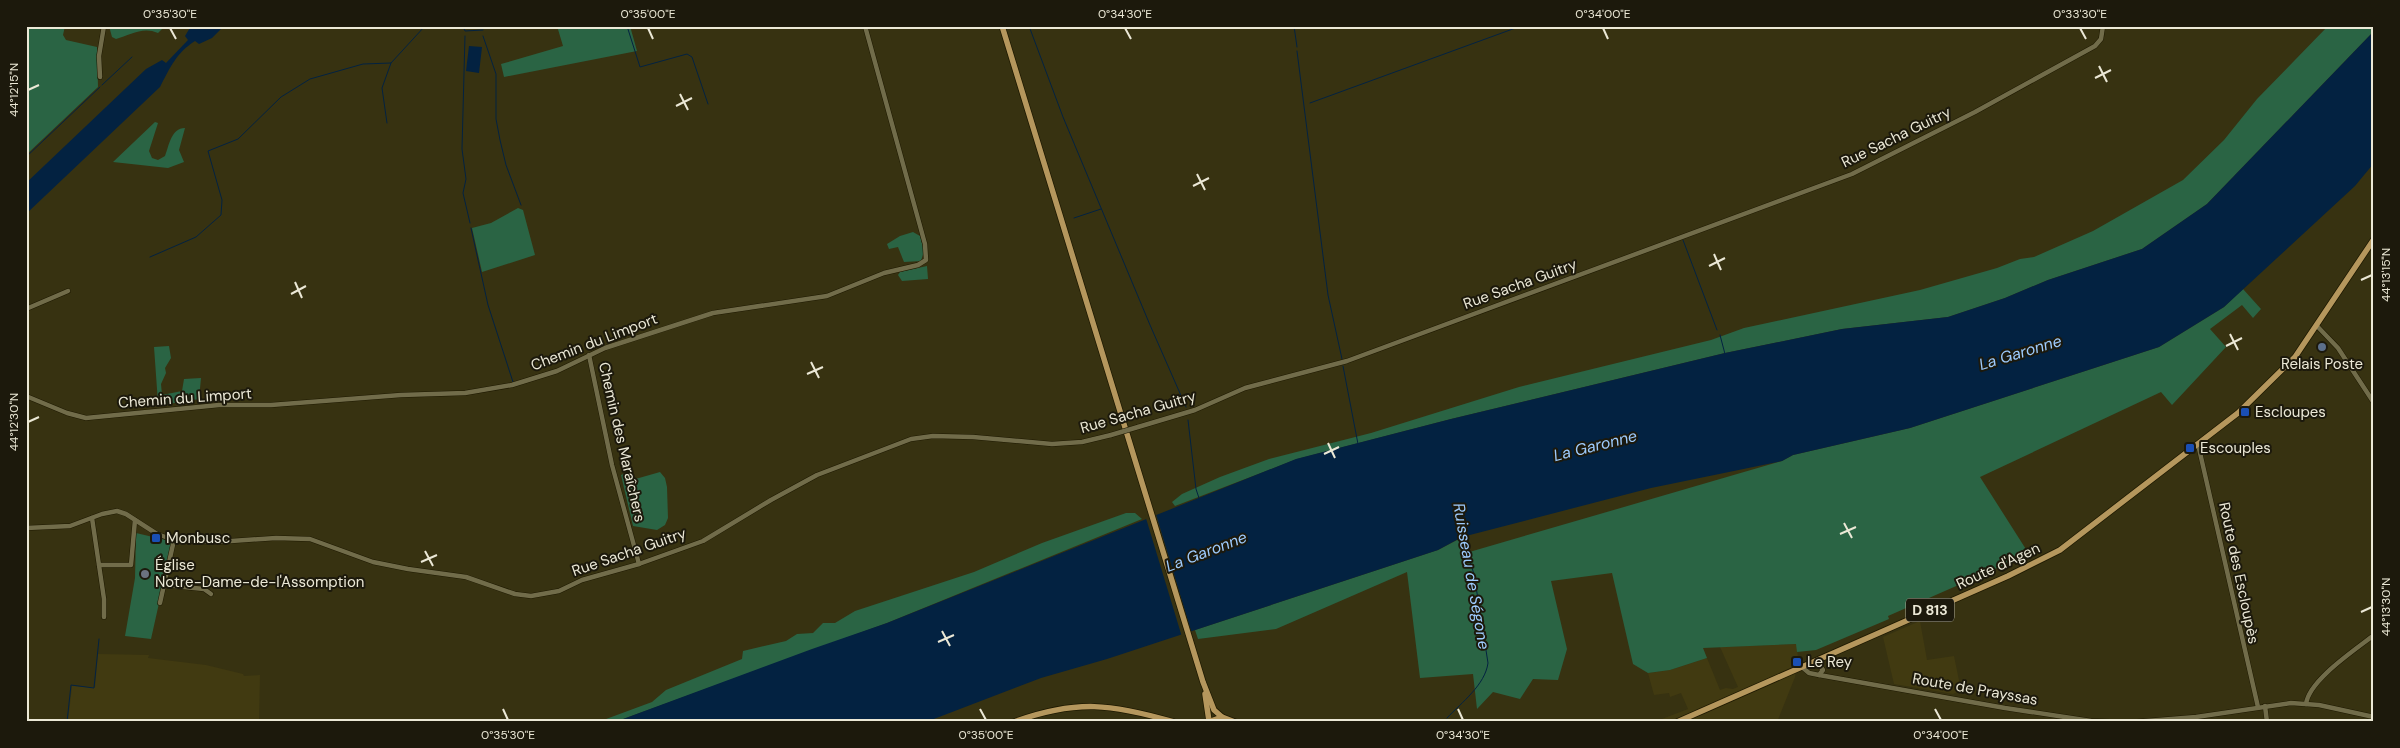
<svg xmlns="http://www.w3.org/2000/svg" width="2400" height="748" font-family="'DM Sans',sans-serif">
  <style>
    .built { fill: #413a11 }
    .green { fill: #2a6444 }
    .water { fill: #032241 }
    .pier { fill: #373211 }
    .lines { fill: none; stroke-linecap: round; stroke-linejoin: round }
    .stream { stroke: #032241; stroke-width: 1 }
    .minor-casing { stroke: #1e1900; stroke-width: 5.5 }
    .major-casing { stroke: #1e1900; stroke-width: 7 }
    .minor { stroke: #716c4a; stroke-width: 4.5 }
    .major { stroke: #b5975d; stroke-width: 5.5 }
    .minor-bridge-casing { stroke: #1e1900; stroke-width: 5.5; stroke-linecap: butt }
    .minor-bridge { stroke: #716c4a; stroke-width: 4.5 }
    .ticks { fill: none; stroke: #ebe8d6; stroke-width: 2 }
    .service-dot { fill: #5c6f8a; stroke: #1c190c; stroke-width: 2 }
    .transit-dot { fill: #1a4fb4; stroke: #1c190c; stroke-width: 2 }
    .worship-dot { fill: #6b7280; stroke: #1c190c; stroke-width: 2 }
    .labels { text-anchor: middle; stroke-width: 4; stroke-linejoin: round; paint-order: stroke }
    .shield { fill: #1c190c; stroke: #adaa99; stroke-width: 1 }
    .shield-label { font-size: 14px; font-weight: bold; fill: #ebe8d6 }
    .street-label { font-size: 15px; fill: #ebe8d6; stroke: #1c190c }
    .poi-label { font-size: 15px; fill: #ebe8d6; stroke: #1c190c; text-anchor: start }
    .water-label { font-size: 16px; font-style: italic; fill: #9dcbfd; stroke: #1c190c }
    .neatline { fill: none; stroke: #ebe8d6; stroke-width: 2 }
    .ticks-label { font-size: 12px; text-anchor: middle; fill: #ebe8d6 }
  </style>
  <rect width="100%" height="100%" fill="#373211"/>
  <!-- built -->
  <g class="built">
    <polygon points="1920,621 1927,660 1954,656 1961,690 1953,694 1894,684 1883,637"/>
    <polygon points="1797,644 1798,661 1795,677 1777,722 1662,722 1662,719 1688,709 1681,693 1670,697 1669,693 1654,695 1648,673 1670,670 1707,658 1720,690 1726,688 1733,689 1738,687 1720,647"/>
    <polygon points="98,654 149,655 148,658 206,665 243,674 244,676 260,675 259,722 68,722 72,686 95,687"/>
  </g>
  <!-- green -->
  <g class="green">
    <polygon points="26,26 65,26 63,35 66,40 97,47 98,87 26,155"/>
    <path d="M 109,26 L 165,26 L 158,33 C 143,26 130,35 116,39 L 112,37 Z"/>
    <polygon points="557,26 630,26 637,51 504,77 501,64 563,46"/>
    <polygon points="2328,26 2374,26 2374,31 2207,204 2142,249 2048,280 2005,298 1948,317 1842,329 1725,353 1451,419 1297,459 1175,506 1172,502 1182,494 1220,477 1269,459 1371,433 1519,387 1711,340 1744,328 1920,290 1997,268 2020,259 2034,257 2093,231 2183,180 2224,140 2257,99"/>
    <path d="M 155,122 L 158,123 L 149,151 L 152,158 L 158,160 L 165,156 C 169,146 171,128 185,128 L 179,150 L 184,162 L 168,168 L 113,162 Z"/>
    <polygon points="518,208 523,210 535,255 482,272 472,228 491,223"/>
    <polygon points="913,232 920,236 924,251 921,261 904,262 898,247 889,249 887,244 900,236"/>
    <polygon points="927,266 928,279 902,281 898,275 900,272"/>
    <polygon points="2243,289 2261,309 2253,318 2242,305 2210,329 2226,347 2172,405 2161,392 1980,477 2029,554 1888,616 1889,619 1816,650 1797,652 1796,644 1703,648 1707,658 1670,670 1648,673 1633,664 1612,573 1551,581 1567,649 1558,680 1533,679 1520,699 1493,692 1477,709 1473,674 1420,678 1407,572 1276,629 1198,639 1195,630 1438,550 1459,539 1466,553 1782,461 1793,455 1910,428 2159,347 2224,307"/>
    <polygon points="169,346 171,358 165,368 166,373 161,384 162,395 182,391 184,379 201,378 199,399 162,405 158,403 154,347"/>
    <polygon points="660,472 665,478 667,487 668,518 665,525 657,530 633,526 621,475 626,473 632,480"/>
    <polygon points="1126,513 1135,513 1142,519 887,623 615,722 598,722 652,702 666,690 742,659 743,651 786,641 797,634 813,633 823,623 835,623 855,611 974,572 1042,543"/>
    <polygon points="136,533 170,541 172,545 151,639 125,636 135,578"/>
  </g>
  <!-- water -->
  <g class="water">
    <path d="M 191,26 L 224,26 L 212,38 L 199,44 L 195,41 C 176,53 170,68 160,87 L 26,214 L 26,183 L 146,69 L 162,60 L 166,63 L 188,40 L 185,36 Z"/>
    <polygon points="2374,31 2374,163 2355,186 2224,307 2159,347 1910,428 1793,455 1782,461 1651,488 1462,537 1438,550 1107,659 1041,678 926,722 615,722 812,649 887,623 1296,459 1451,419 1725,353 1842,329 1948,317 2005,298 2048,280 2142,249 2207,204"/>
    <polygon points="469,46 482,47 479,73 466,71"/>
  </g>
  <!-- pier -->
  <polygon class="pier" points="1155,511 1192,634 1182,637 1145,515"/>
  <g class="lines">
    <!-- stream -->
    <g class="stream">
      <polyline points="463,26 465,31 483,30"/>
      <polyline points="627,26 640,67 687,54 692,57 708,104"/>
      <polyline points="1029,26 1063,117 1150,325 1186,407"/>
      <polyline points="1294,26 1297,47"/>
      <polyline points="465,36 462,149 466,179 463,193 470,223"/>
      <polyline points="483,36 496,74 496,119 500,140 506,165 521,205"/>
      <polyline points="1297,51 1328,295 1342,359"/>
      <polyline points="102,85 132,57"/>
      <polyline points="1310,103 1521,26"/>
      <polyline points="387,123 382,88 391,63"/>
      <polyline points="26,157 100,87"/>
      <polyline points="1074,218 1101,209"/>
      <polyline points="471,228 488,305 513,382"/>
      <polyline points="1683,240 1717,330"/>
      <polyline points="150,257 196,237 221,215 222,200 208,151 238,139 281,97 310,79 363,64 391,63 425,26"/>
      <polyline points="1720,335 1725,354"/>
      <polyline points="1343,366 1358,444"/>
      <polyline points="1188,420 1196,489 1199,498"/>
      <path d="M 1447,718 C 1462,702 1485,685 1488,663 L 1474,574 L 1462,537"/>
      <polyline points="67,722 71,685 94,688 99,639"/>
    </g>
    <defs>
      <g id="minor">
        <polyline points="100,77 99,56 104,26"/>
        <polyline points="26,309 68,291"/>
        <polyline points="2317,326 2338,348 2374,403"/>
        <polyline points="589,355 612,465 639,564"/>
        <polyline points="26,396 67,413 86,418 219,405 271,405 401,395 465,393 512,385 557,371 605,348 713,313 827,296 884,273 918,265 926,260 925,244 865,26"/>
        <polyline points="1138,427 1195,410 1245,388 1347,361 1852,174 1975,112 2095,46 2101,39 2103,26"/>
        <polyline points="2198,444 2258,707"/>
        <polyline points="92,518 104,599 104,617"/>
        <polyline points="26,528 70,526 102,514 117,511 126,514 157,534 174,540 217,542 276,538 310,539 373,562 408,569 466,577 515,594 531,596 559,591 582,580 639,564 703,541 771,500 817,475 911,439 933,436 973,437 1052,444 1082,442 1111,435"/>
        <polyline points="174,540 164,585 204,589 211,594"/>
        <polyline points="99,565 131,565 135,520"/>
        <polyline points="160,603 164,585"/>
        <polyline points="1802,667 1809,673 1819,675 1823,670 1816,661"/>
        <polyline points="1819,675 2005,708 2091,721 2116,722"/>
        <path d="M 2306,704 C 2309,680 2355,650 2374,635"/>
        <polyline points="2265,706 2267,722"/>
        <polyline points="2134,722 2196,717 2291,703 2319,705 2374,717"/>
      </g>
      <g id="major">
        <polyline points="1002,26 1203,682 1214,710 1222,717"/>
        <polyline points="1205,694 1209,721"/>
        <path d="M 1014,722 C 1077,699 1112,704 1174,722"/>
        <polyline points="1208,722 1222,717 1235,722"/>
        <polyline points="1677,722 2008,576 2060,550 2238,413 2295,357 2374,239"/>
      </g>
    </defs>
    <!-- minor casing -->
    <use href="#minor" class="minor-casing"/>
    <!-- major casing -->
    <use href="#major" class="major-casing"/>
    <!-- minor -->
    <use href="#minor" class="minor"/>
    <!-- major -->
    <use href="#major" class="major"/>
    <defs>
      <polyline id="minor-bridge" points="1111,435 1138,427"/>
    </defs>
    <!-- minor-bridge casing -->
    <use href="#minor-bridge" class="minor-bridge-casing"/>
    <!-- minor-bridge -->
    <use href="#minor-bridge" class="minor-bridge"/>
  </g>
  <!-- ticks -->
  <path class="ticks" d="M 170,28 L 176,39M 648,28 L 653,39M 1125,28 L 1131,39M 1603,28 L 1608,39M 2080,28 L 2086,39M 2099,66 L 2107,82M 2095,78 L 2111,70M 28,90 L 39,85M 680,94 L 688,110M 676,106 L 692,98M 1197,174 L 1205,190M 1193,186 L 1209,178M 1714,254 L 1721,270M 1709,266 L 1725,258M 2361,280 L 2372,275M 295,282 L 302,298M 291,294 L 306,286M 2230,334 L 2238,350M 2226,346 L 2242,338M 811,362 L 819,378M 807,374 L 823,367M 28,422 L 39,417M 1328,443 L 1335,458M 1324,454 L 1339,447M 1844,523 L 1852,538M 1840,534 L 1856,527M 425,551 L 433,566M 421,562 L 437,555M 2361,612 L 2372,607M 942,631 L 950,646M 938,642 L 954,635M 503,709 L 508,720M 980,709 L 986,720M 1458,709 L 1463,720M 1935,709 L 1941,720"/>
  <!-- markers -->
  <circle class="service-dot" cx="2322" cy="347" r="5"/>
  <g class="transit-dot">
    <rect x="2240" y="407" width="10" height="10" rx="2.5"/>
    <rect x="2185" y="443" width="10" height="10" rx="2.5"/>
    <rect x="151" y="533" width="10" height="10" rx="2.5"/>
    <rect x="1792" y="657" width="10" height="10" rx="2.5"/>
  </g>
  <circle class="worship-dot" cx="145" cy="574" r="5"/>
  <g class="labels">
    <!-- shield labels -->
    <rect class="shield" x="1906" y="598.5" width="48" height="23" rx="4"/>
    <g class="shield-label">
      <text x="1930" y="615">D 813</text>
    </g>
    <!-- street labels -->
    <g class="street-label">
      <text transform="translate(1896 137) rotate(-26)" y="5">Rue Sacha Guitry</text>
      <text transform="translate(1520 284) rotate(-20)" y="5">Rue Sacha Guitry</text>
      <text transform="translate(594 342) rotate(-21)" y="5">Chemin du Limport</text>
      <text transform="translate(185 398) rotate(-4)" y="5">Chemin du Limport</text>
      <text transform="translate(1138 412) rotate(-16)" y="5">Rue Sacha Guitry</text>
      <text transform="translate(622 442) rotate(77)" y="5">Chemin des Maraîchers</text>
      <text transform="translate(629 552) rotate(-19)" y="5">Rue Sacha Guitry</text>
      <text transform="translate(1998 566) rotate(-25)" y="5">Route d'Agen</text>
      <text transform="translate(2239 573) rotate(78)" y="5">Route des Escloupès</text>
      <text transform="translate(1975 689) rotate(10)" y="5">Route de Prayssas</text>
    </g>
    <!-- poi labels -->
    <g class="poi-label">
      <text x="2322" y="369" text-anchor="middle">Relais Poste</text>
      <text x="2255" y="417">Escloupes</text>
      <text x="2200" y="453">Escouples</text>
      <text x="166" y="543">Monbusc</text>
      <text x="155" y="570">Église<tspan x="155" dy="17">Notre-Dame-de-l'Assomption</tspan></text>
      <text x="1807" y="667">Le Rey</text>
    </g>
    <!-- water labels -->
    <g class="water-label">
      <text transform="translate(2020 352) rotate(-17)" y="6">La Garonne</text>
      <text transform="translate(1595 445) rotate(-14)" y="6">La Garonne</text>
      <text transform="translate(1206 551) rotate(-21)" y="6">La Garonne</text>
      <text transform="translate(1472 576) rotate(80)" y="6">Ruisseau de Ségone</text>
    </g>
  </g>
  <!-- border -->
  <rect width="2400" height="748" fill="none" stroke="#1c190c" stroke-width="55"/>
  <rect x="28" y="28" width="2344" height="692" class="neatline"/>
  <g class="ticks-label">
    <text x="170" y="18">0°35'30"E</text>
    <text x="648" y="18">0°35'00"E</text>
    <text x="1125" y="18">0°34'30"E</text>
    <text x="1603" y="18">0°34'00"E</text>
    <text x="2080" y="18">0°33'30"E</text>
    <text transform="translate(14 90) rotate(-90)" y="4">44°12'15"N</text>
    <text transform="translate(2386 275) rotate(-90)" y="4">44°13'15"N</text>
    <text transform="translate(14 422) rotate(-90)" y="4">44°12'30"N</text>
    <text transform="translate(2386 607) rotate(-90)" y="4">44°13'30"N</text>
    <text x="508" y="739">0°35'30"E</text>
    <text x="986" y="739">0°35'00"E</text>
    <text x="1463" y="739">0°34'30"E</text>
    <text x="1941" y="739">0°34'00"E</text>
  </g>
</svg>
